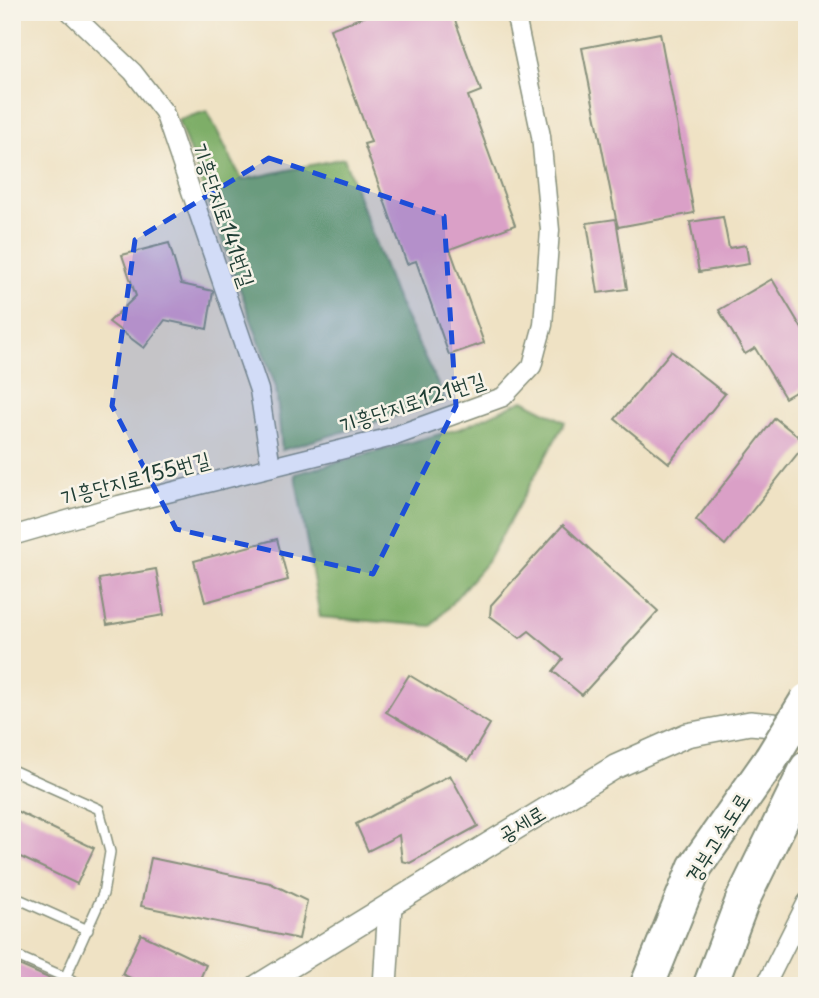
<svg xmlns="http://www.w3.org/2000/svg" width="819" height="998" font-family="'Playpen Sans','Poor Story',sans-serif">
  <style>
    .forest { fill: #7eae68; stroke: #4e764e; stroke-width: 2 }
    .building { fill: #daa0c7 }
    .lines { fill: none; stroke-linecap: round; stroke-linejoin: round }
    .service-casing { stroke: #87907c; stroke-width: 12 }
    .minor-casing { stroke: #87907c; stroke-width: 21 }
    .tertiary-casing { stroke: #87907c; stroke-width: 26 }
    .motorway-casing { stroke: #87907c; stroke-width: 37 }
    .service { stroke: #fff; stroke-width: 9 }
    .minor { stroke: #fff; stroke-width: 18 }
    .tertiary { stroke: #fff; stroke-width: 23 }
    .motorway { stroke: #fff; stroke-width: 33 }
    .motorway-bridge-casing { stroke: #87907c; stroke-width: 37; stroke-linecap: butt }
    .motorway-bridge { stroke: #fff; stroke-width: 33 }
    .marked { fill: #1d4ed8; fill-opacity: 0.2; stroke: #1d4ed8; stroke-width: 5; stroke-dasharray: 14 9; stroke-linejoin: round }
    .labels { text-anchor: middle; stroke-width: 5; stroke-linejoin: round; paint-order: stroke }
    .street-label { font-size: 21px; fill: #1f3d34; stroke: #f7f3e8 }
  </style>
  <rect width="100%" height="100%" fill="#f7f3e8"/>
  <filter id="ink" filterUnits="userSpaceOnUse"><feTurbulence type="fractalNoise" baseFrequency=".0143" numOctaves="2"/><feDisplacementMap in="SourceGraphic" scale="14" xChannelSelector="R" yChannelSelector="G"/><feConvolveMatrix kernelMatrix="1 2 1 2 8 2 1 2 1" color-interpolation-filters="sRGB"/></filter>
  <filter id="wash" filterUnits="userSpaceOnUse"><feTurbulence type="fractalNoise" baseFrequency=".00686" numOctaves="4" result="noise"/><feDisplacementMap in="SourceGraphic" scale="28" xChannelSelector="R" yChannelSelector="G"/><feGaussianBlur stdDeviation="1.57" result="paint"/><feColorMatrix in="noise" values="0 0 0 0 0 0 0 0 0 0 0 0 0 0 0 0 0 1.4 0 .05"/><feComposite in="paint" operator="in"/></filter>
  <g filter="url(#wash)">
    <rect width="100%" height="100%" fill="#efe2c4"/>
    <!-- forest -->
    <g class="forest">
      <polygon points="207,111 242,180 344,158 394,294 446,401 282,450 276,387 178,120"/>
      <polygon points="523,400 565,422 487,562 432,626 320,617 295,474 462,428"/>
    </g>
    <g id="blocks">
      <!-- building -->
      <g class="building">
        <polygon points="377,12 452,12 481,91 468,96 515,225 450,249 484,343 449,355 416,261 407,264 364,144 371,142 330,29"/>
        <polygon points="660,33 694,213 618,227 616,219 627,289 598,293 587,223 616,219 582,48"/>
        <polygon points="723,217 729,248 746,245 749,264 699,272 690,222"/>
        <polygon points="169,243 181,284 213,291 207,329 165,320 144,348 109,322 136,296 122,255"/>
        <polygon points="772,279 807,337 807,385 785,398 755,348 745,354 719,310"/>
        <polygon points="671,351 725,394 669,463 615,419"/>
        <polygon points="775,418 806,443 725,545 696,520"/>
        <polygon points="563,525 658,611 582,695 553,671 563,659 529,631 520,638 490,616 491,605"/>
        <polygon points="277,539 288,580 205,602 194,561"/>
        <polygon points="156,569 164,615 107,625 99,579"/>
        <polygon points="409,675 490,724 468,761 386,712"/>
        <polygon points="450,775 478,826 410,863 402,861 399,835 368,851 356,824"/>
        <polygon points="12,809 94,848 77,884 12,853"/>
        <polygon points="151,858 270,883 307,901 299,939 141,906"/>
        <polygon points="141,934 206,965 197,986 147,986 122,974"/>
        <polygon points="12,962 62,984 65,986 12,986"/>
      </g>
    </g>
  </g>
  <g filter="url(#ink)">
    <use href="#blocks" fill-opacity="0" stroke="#87907c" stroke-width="2"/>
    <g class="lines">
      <defs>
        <g id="service">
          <polyline points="12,770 99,809 110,852 103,894 65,978"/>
          <polyline points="12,896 88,930"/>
          <polyline points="12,954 85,986"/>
        </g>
        <g id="minor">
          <polyline points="70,12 133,72 164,112 259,390 271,467"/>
          <polyline points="12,536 119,505 392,437 503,397 532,366 537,347 543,325 550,230 541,136 515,12"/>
          <polyline points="765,986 807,902"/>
        </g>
        <g id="tertiary">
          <polyline points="258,986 615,767 687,735 750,723 804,728"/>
          <polyline points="385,986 390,905"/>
        </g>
        <g id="motorway">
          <polyline points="647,986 695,867 771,759"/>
          <polyline points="710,986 743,899 807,768"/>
        </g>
      </defs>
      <!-- service casing -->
      <use href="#service" class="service-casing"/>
      <!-- minor casing -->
      <use href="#minor" class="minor-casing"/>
      <!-- tertiary casing -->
      <use href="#tertiary" class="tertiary-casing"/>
      <!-- motorway casing -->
      <use href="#motorway" class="motorway-casing"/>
      <!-- service -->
      <use href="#service" class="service"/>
      <!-- minor -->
      <use href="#minor" class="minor"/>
      <!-- tertiary -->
      <use href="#tertiary" class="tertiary"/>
      <!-- motorway -->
      <use href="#motorway" class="motorway"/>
      <defs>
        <polyline id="motorway-bridge" points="771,759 807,700"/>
      </defs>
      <!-- motorway-bridge casing -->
      <use href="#motorway-bridge" class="motorway-bridge-casing"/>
      <!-- motorway-bridge -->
      <use href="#motorway-bridge" class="motorway-bridge"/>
    </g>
  </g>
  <!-- marked area -->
  <path class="marked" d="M 269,158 L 444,216 L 456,406 L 373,574 L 176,529 L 112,406 L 135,240 Z"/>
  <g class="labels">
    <!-- street labels -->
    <g class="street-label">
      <text transform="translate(223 215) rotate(71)" y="7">기흥단지로141번길</text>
      <text transform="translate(412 403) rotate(-18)" y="7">기흥단지로121번길</text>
      <text transform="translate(135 479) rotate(-15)" y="7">기흥단지로155번길</text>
      <text transform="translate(522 824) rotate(-31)" y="7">공세로</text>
      <text transform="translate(718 838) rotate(-58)" y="7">경부고속도로</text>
    </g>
  </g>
  <!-- margin -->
  <rect width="819" height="998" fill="none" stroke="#f7f3e8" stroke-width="42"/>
</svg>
